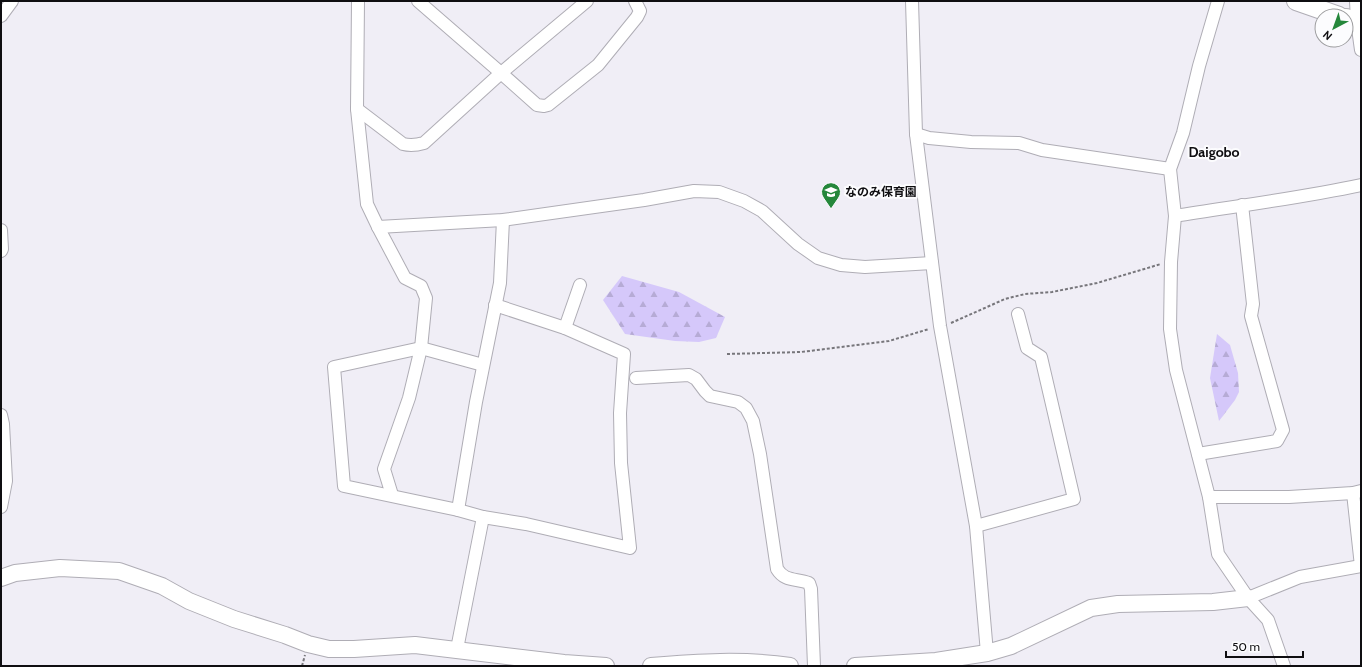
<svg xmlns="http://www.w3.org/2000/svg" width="1362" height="667" font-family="Cabin,'Noto Sans JP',sans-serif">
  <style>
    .forest { fill: url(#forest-firs) }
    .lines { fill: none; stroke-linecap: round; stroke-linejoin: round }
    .minor-casing { stroke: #afadb5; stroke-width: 14 }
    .tertiary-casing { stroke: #afadb5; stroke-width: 18 }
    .secondary-casing { stroke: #afadb5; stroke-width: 20 }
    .path { stroke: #77767b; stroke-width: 2; stroke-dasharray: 3 2; stroke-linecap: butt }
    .minor { stroke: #fff; stroke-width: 12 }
    .tertiary { stroke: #fff; stroke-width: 16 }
    .secondary { stroke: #fff; stroke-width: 18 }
    .labels { text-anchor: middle; stroke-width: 4; stroke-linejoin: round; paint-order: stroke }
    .poi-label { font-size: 12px; font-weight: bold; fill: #0f0e11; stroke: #fcfcfe; text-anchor: start }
    .quarter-label { font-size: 14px; font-weight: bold; fill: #0f0e11; stroke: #fcfcfe }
  </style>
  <defs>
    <pattern id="forest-firs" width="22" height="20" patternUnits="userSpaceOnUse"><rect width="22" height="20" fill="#d5c8fa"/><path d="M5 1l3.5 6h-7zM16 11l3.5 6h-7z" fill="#b6abd5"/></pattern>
  </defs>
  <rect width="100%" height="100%" fill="#f0eef6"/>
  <!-- forest -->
  <g class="forest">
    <polygon points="622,276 679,292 725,317 716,338 699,342 675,341 625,334 603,300"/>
    <polygon points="1217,334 1230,345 1238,373 1239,392 1235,400 1219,421 1210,378"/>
  </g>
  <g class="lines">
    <defs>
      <g id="minor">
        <polyline points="358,1 357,109 367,204 378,227 405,278 421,286 426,298 421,348 409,398 384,469 392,495"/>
        <polyline points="587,1 501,73 537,105 544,106 548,105 598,65 637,17 640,11 635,1"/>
        <polyline points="912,1 916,134 940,326 976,526 987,653"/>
        <polyline points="1218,1 1199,66 1183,133 1170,169 1175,216 1171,262 1170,329 1176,370 1209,497 1218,554 1248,598 1268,620 1284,666"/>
        <polyline points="1356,1 1357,21 1361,50"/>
        <polyline points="1,16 12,1"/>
        <path d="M 357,109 L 403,144 C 411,146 417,145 424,143 L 501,73 L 418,1"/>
        <polyline points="916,134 929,138 971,142 1019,143 1042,150 1170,169"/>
        <path d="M 1175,216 C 1237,206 1300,198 1361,185"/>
        <polyline points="378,227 503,220 644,200 694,191 719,192 744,201 762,211 798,244 818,258 841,265 865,267 932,263"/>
        <polyline points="1,230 2,249 1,251"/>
        <polyline points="565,328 580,285"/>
        <polyline points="483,365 421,348 334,367 344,486 458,510 483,517 526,524 630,548 621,463 620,413 624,354 565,328 495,305"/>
        <path d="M 636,378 L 689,375 L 696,379 L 705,391 L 710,396 L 738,402 L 746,408 L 753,421 L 760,454 L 777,569 C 785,582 796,578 809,583 L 811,589 L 814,666"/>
        <polyline points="1,415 3,424 6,481 1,507"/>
        <polyline points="1198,454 1277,441 1283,430 1251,316 1253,304 1242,205"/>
        <polyline points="1353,493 1361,566"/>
        <polyline points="1209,497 1289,497 1353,493 1361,491"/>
        <polyline points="458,510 476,402 500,283 503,220"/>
        <polyline points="976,526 1074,499 1041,357 1027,348 1018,314"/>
        <polyline points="1248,598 1300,577 1361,566"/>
        <polyline points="457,649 483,517"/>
      </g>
      <g id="tertiary">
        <polyline points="1,578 15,573 60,568 119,571 162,586 189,601 234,619 285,635 308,644 329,649 354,649 415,645 564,663 606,666"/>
        <path d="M 651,666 C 697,662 744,659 790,666"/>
        <polyline points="855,666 936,661 987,653 1011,646 1091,608 1118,604 1213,602 1248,598"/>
      </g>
      <g id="secondary">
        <polyline points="1296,1 1339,16"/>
        <polyline points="1346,18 1361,22"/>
      </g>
    </defs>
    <!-- minor casing -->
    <use href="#minor" class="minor-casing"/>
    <!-- tertiary casing -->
    <use href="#tertiary" class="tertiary-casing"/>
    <!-- secondary casing -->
    <use href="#secondary" class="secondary-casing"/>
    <!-- path -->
    <g class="path">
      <polyline points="951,323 1005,299 1025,294 1052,292 1097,283 1161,264"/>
      <polyline points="727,354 801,352 889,341 929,329"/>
      <polyline points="302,666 305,655"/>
    </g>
    <!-- minor -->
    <use href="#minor" class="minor"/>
    <!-- tertiary -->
    <use href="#tertiary" class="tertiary"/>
    <!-- secondary -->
    <use href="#secondary" class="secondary"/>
  </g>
  <!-- icons -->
  <defs>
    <symbol id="school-pin" viewBox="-11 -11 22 30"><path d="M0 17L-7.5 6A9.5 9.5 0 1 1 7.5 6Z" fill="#25873b" stroke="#fcfcfe"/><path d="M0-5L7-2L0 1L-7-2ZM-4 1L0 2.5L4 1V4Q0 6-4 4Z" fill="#fff"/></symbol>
  </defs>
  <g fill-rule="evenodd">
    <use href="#school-pin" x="820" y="181" width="22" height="30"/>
  </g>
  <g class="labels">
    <!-- poi labels -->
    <g class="poi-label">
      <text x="845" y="196">なのみ保育園</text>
    </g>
    <!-- quarter labels -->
    <g class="quarter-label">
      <text x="1214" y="157">Daigobo</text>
    </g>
  </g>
  <!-- border -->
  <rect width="1362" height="667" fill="none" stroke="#0f0e11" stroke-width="4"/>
  <!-- north arrow -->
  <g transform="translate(1334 28) rotate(221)"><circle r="19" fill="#fcfcfe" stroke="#9d9d9f"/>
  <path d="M0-3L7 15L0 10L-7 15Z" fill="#25873b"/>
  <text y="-6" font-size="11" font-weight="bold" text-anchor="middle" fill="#0f0e11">N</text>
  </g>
  <!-- scale -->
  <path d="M1226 651v6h77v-6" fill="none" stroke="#0f0e11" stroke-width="2"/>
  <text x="1232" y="651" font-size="12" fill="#0f0e11" stroke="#fcfcfe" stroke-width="3" paint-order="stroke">50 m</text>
</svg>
